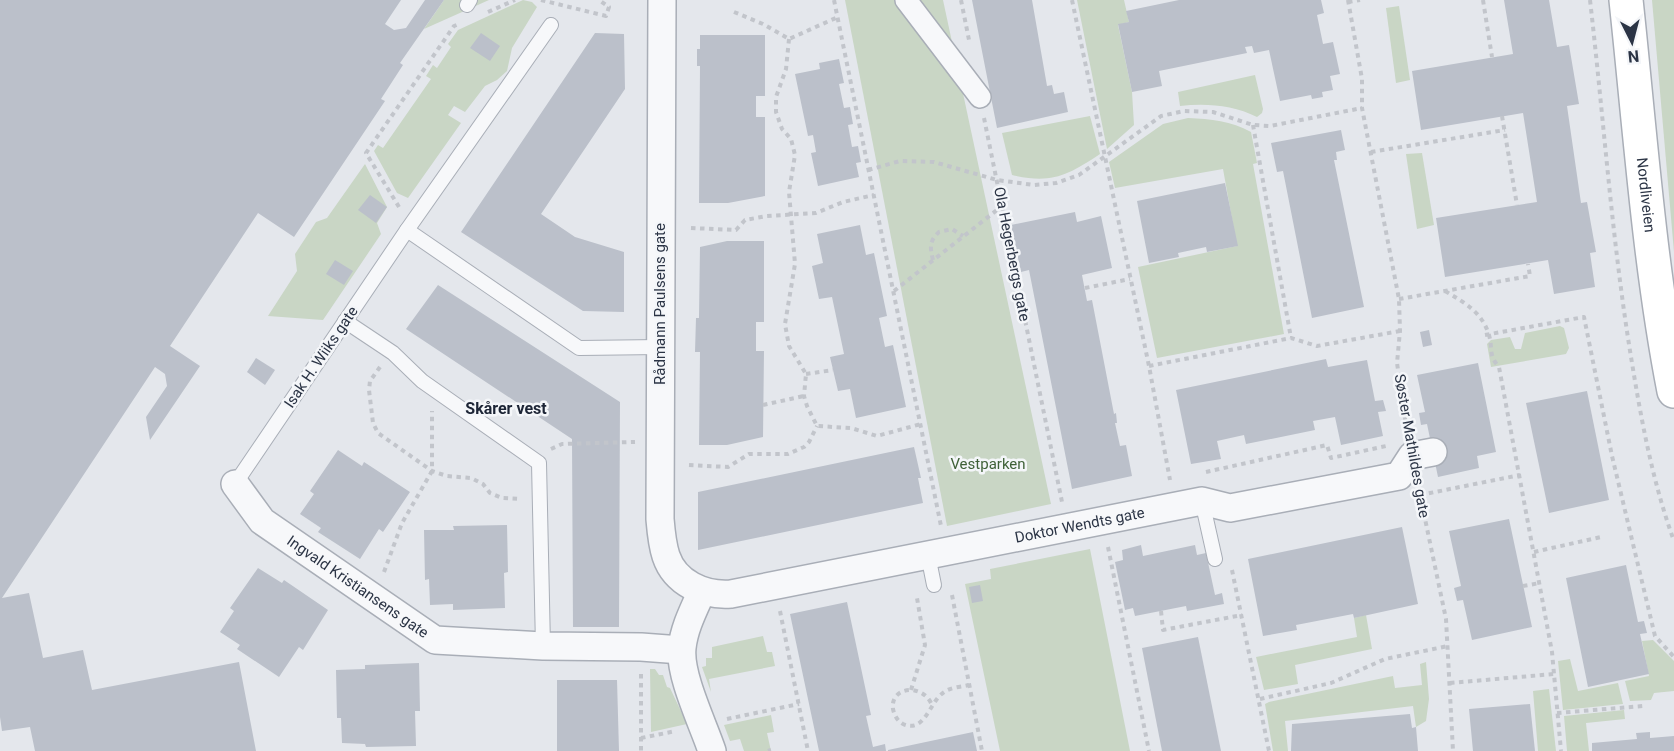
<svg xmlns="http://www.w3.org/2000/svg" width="1674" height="751" font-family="Roboto,sans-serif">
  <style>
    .green { fill: #c9d6c5 }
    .building { fill: #bbc0ca }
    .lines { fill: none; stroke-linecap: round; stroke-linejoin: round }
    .service-casing { stroke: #a9aeb7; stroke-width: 16 }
    .pedestrian-casing { stroke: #a9aeb7; stroke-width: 24 }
    .minor-casing { stroke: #a9aeb7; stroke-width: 30 }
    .secondary-casing { stroke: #a9aeb7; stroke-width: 36 }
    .path { stroke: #c2c5cb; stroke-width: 4; stroke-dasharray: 4.5 4.5; stroke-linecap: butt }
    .service { stroke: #f7f8fa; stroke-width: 14 }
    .pedestrian { stroke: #f7f8fa; stroke-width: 21 }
    .minor { stroke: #f7f8fa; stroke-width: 27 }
    .secondary { stroke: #fff; stroke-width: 33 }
    .labels { text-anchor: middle; stroke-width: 5; stroke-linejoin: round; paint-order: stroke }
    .street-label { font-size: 15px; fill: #2b3445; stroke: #f4f6f9 }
    .park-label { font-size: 15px; fill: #3f6138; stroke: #f4f6f9 }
    .neighbourhood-label { font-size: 16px; font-weight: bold; fill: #1d2536; stroke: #f4f6f9 }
  </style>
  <rect width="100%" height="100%" fill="#e4e7ec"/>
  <!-- green -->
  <g class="green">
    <polygon points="444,0 489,0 424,29"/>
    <polygon points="523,0 532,2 537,7 512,48 507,71 497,80 485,86 465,112 454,106 448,115 461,123 408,198 397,193 374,151 378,145 383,148 431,79 426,76 433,65 437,68 451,47 448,44 458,30"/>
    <polygon points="845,0 943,0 1051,504 947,526"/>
    <polygon points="1077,0 1124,0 1129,22 1118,25 1132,92 1134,125 1107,149"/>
    <polygon points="1652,0 1674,0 1674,252"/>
    <polygon points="1399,6 1410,80 1396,83 1386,8"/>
    <path d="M 1255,75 L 1263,109 L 1262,113 L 1257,117 C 1233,105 1206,103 1180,106 L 1178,92 Z"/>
    <path d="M 1090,116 L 1100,154 C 1067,176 1051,184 1012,175 L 1002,133 Z"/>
    <path d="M 1188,118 C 1211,119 1231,121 1251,132 L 1257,163 L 1253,164 L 1284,334 L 1157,358 L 1138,267 L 1237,246 L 1223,169 L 1115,188 L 1109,162 L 1163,124 Z"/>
    <polygon points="1422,153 1434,225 1417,229 1406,154"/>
    <polygon points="365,164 387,207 377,223 381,234 323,320 268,316 297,271 295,254 316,222 327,218"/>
    <polygon points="1560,326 1564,328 1569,348 1566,354 1491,367 1487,344 1491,340 1510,337 1515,349 1521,349 1525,333"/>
    <polygon points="1090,549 1130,751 1000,751 965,584 991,579 990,569"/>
    <polygon points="1366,615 1372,649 1295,665 1298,684 1264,690 1256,657 1357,637 1354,618"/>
    <polygon points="763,636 767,652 772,652 775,666 709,679 711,692 702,667 706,666 706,658 712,658 712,647"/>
    <polygon points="1653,640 1674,661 1674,691 1654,693 1651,700 1630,701 1625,681 1649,676 1642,641"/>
    <polygon points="1570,659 1578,691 1618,683 1623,704 1563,710 1558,661"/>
    <polygon points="1426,662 1429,699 1426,721 1416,727 1413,706 1285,721 1288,751 1273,751 1265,704 1269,702 1393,676 1395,688 1422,685 1420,664"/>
    <polygon points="650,669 655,669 659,675 663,675 667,687 670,688 687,724 651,732"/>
    <polygon points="1549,689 1556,751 1538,751 1533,691"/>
    <polygon points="1624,710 1625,719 1586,723 1589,751 1567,751 1564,716"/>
    <polygon points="771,715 774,732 767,733 771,751 744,751 740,739 730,741 724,725"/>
  </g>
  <!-- building -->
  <g class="building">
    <polygon points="0,0 401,0 385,24 394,30 406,28 425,0 444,0 400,63 403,65 381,99 385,101 294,237 258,213 170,346 200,366 150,440 146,417 167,386 165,374 155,367 2,598 29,593 43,658 83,650 92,690 239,662 256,751 35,751 30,727 2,731 0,717"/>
    <polygon points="972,0 1032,0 1047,86 1052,85 1054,94 1064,92 1068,112 997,128"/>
    <polygon points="1179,0 1321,0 1324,13 1317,15 1323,44 1333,42 1340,74 1330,76 1333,90 1322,92 1323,97 1312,99 1311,95 1280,101 1269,50 1254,53 1252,46 1245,47 1247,53 1159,71 1162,86 1132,92 1118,24 1129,22 1126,11"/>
    <polygon points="1504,0 1549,0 1557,47 1569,45 1579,104 1567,106 1581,203 1587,202 1596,252 1590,253 1595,287 1554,294 1548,260 1445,277 1436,218 1537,202 1523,113 1421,130 1412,71 1513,54"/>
    <polygon points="481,33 500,46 490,61 470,48"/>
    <polygon points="595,33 624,34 625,89 541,214 575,237 624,252 624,312 583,311 461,232"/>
    <polygon points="700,35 765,35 765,96 756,96 756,117 765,117 765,196 728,203 699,203 700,66 697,66 697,49 700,49"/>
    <polygon points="839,59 844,83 839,84 844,108 850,107 853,124 848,125 852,147 858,146 861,162 856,163 859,177 818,186 811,153 816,152 813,135 808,136 795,74 820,69 819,63"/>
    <polygon points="1341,130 1345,150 1336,152 1337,160 1334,160 1364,307 1312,318 1283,171 1277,172 1271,143"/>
    <polygon points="1225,183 1238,246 1207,252 1206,247 1178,253 1179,257 1149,263 1137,201"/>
    <polygon points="370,195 387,207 376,223 358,210"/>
    <polygon points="1075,212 1077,222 1101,216 1112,268 1082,275 1087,301 1092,300 1114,414 1116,413 1117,423 1115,423 1120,446 1126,445 1132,476 1072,489 1029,270 1021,272 1011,225"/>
    <polygon points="860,225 866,255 874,253 887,316 879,318 885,347 893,345 906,407 856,418 850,389 838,391 830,357 844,354 832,297 819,299 812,266 823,263 817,234"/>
    <polygon points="727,241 764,241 764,322 756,322 756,351 764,351 763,437 727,445 699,445 700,352 695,352 696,318 699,318 700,247"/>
    <polygon points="335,260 353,271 344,285 326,274"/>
    <polygon points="438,285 620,402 619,627 573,627 572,439 406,329"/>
    <polygon points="1429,330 1432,345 1423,347 1420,332"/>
    <polygon points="256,358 275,370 265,385 247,372"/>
    <polygon points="1326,359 1328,367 1367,360 1375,401 1383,400 1386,411 1378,412 1383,436 1341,445 1335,417 1313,421 1315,430 1246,444 1244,435 1217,441 1221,459 1191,464 1176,390"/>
    <polygon points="1478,363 1496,452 1477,456 1479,468 1438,477 1427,424 1421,425 1419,413 1425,412 1417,375"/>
    <polygon points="1587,391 1609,500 1549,513 1526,403"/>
    <polygon points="914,447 921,478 918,478 923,503 698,550 698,492"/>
    <polygon points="338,450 362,466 364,462 410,492 383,532 379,529 360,559 318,532 321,528 300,514 314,494 310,491"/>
    <polygon points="1509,519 1532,627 1472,640 1463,600 1457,601 1454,588 1461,586 1449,531"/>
    <polygon points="507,525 508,572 504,573 505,608 453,610 453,604 430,605 429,579 425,580 424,530 454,530 453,526"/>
    <polygon points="1402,527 1418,604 1354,618 1353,614 1296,625 1297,630 1263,636 1248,559"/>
    <polygon points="1141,545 1143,556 1195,545 1197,555 1206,553 1215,595 1222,593 1224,604 1187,611 1186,606 1135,616 1133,608 1125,610 1115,562 1123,560 1122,550"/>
    <polygon points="1626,565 1638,622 1644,621 1647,633 1640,634 1649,674 1588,687 1566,578"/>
    <polygon points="258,568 282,583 284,580 328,610 303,650 299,647 279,677 237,649 240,645 220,632 234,611 230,608"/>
    <polygon points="980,585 983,601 972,603 969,587"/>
    <polygon points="847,602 871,715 866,716 873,747 885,744 886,751 819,751 790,614"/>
    <polygon points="1198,637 1221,751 1162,751 1142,648"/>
    <polygon points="419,663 420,711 415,711 416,746 366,747 365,744 342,743 341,718 337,718 336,670 365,669 365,665"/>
    <polygon points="557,680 617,680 619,751 557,751"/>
    <polygon points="1530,704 1535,751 1473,751 1469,709"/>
    <polygon points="1410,714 1412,728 1416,727 1418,751 1291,751 1292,724"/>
    <polygon points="973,732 977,751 888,751 888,750"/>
    <polygon points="1650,732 1650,738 1674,736 1674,751 1592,751 1592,743 1637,739 1636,733"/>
  </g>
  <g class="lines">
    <defs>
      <g id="service">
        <polyline points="467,5 470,0"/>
        <polyline points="407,230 579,348 660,347"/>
        <polyline points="345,321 393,353 422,381 539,463 543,646"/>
        <polyline points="235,484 407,230 551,25"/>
        <polyline points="1202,501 1215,559"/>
        <polyline points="928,555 934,585"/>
      </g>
      <polyline id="pedestrian" points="906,0 980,97"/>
      <g id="minor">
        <path id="s1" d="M 662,0 L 660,519 C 661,531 662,544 666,556 C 675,583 704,596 731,594 L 1202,501 L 1230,508 L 1399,476 L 1412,456 L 1433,452"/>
        <path id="s2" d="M 235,484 L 262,521 L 435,640 L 543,646 L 641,647 L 681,650"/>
        <path d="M 702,591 C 694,609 684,628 682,648 C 679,675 703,724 712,751"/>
      </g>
      <g id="secondary">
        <path id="s3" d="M 1626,0 C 1640,130 1649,263 1674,391"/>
      </g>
    </defs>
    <!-- service casing -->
    <use href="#service" class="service-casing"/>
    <!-- pedestrian casing -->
    <use href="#pedestrian" class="pedestrian-casing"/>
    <!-- minor casing -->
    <use href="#minor" class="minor-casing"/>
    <!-- secondary casing -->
    <use href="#secondary" class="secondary-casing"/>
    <!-- path -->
    <g class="path">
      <polyline points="541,0 606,16 609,7 599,0"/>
      <polyline points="834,0 941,526"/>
      <polyline points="961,0 969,40"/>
      <polyline points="1072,0 1149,366 1170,480"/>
      <polyline points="1348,0 1362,79 1362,108 1399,299 1400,331 1397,363 1407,432"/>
      <polyline points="1483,0 1492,57"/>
      <path d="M 1590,0 C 1604,121 1612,243 1632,363 C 1642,424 1653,483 1674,541"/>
      <polyline points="1348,2 1360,0"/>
      <polyline points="488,12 515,0"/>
      <polyline points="734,12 763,24 789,39 838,17"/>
      <polyline points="789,39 786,69 776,97 776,112 782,129 791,139 795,155 789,192 795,264 785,324 789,346 806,374 804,396 807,406 817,426 851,428 877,436 921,424"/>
      <polyline points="1502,116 1517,205"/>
      <polyline points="984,118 1062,502"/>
      <polyline points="1253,125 1291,338"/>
      <polyline points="1371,152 1505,130"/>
      <polyline points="868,170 900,161 934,162 997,180 1034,185 1056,183 1079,175 1161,116 1184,111 1213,112 1253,125 1270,126 1362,108"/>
      <polyline points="399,207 366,153 454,26 459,24"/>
      <polyline points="691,228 736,230 745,220 767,216 816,213 843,202 874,195"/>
      <path d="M 933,260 C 930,248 929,241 939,232 L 952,229 L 963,236"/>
      <polyline points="1085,288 1130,279"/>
      <polyline points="894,291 1002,206"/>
      <path d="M 1445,291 C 1465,303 1482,312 1489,335 C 1493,349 1488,355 1499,367 L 1552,652 L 1561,751"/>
      <polyline points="1399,299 1530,276 1528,264"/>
      <polyline points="1485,335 1584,317 1612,456 1655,636 1674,657"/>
      <polyline points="1149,366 1291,338 1317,346 1400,331"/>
      <polyline points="380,367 370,381 369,390 373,423 378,433 432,471 447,476 471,478 483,484 490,493 502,498 520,499"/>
      <polyline points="806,374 833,370"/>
      <polyline points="763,405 804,396"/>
      <polyline points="551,449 562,444 635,442"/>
      <polyline points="689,465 728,467 749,454 788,454 804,447 809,442 817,426"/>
      <polyline points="1206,472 1327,445 1331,458 1386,446"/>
      <polyline points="1420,495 1446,619 1453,751"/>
      <polyline points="1420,495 1520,475"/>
      <polyline points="1108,547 1149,751"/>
      <polyline points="1534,552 1601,537"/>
      <polyline points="1232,570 1269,751"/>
      <polyline points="384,572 402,523 432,471 432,411"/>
      <polyline points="1523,586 1540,583"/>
      <polyline points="952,595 982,751"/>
      <polyline points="780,611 808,751"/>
      <polyline points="1161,611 1163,630 1242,615"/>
      <polyline points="641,674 641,751"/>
      <polyline points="1450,683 1554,674"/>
      <polyline points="911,690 925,645 917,598"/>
      <polyline points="1260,699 1331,683 1385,659 1448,646"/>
      <path d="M 931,703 C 921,683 890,687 893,709 C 894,714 897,721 903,724 C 925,734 930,701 943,693 C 950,687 961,687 969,685"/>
      <polyline points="1557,713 1643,706"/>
      <polyline points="727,719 799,704"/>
      <polyline points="641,738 676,731"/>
      <polyline points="768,751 771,750"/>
    </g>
    <!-- service -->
    <use href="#service" class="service"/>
    <!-- pedestrian -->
    <use href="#pedestrian" class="pedestrian"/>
    <!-- minor -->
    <use href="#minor" class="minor"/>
    <!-- secondary -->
    <use href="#secondary" class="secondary"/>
  </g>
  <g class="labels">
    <!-- street labels -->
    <g class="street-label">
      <text dy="5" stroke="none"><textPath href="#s3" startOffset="196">Nordliveien</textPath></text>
      <text transform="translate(1012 254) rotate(79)" y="5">Ola Hegerbergs gate</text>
      <text transform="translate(660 304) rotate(-90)" y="5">Rådmann Paulsens gate</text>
      <text transform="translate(321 357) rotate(-56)" y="5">Isak H. Wiiks gate</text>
      <text transform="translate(1412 446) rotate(80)" y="5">Søster Mathildes gate</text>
      <text dy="5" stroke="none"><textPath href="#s1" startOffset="993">Doktor Wendts gate</textPath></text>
      <text dy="5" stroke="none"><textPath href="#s2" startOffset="162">Ingvald Kristiansens gate</textPath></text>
    </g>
    <!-- park labels -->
    <g class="park-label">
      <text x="988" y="469">Vestparken</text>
    </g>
    <!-- neighbourhood labels -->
    <g class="neighbourhood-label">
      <text x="506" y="414">Skårer vest</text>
    </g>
  </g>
  <!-- north arrow -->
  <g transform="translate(1632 42) rotate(174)" stroke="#f4f6f9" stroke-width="4.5" paint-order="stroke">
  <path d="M0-4.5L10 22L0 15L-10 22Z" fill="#2b3445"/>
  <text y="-9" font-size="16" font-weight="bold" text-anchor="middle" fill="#2b3445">N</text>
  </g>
</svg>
